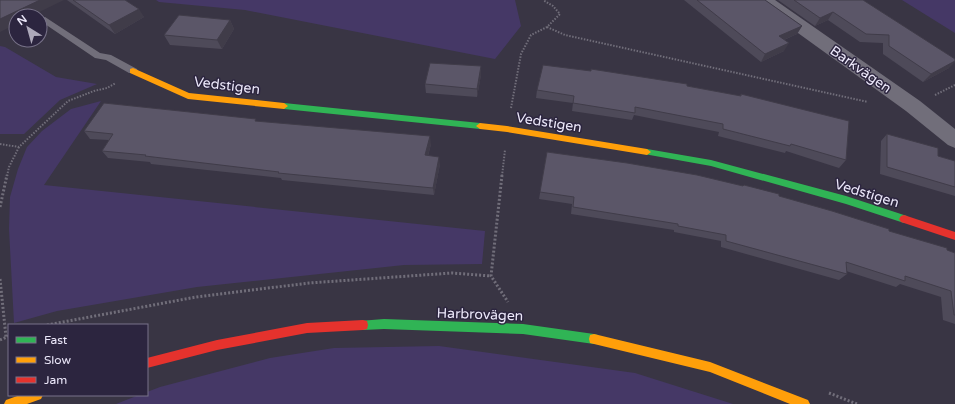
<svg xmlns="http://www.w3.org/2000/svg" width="955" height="404" font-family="'Varela Round',sans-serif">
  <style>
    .green { fill: #453866 }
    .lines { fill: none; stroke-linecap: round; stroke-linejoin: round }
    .path-far1 { stroke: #716e7a; stroke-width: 2; stroke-dasharray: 1.5 1.5; stroke-linecap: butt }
    .path { stroke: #716e7a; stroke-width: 3; stroke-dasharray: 2 2; stroke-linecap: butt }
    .lane { fill: #716e7a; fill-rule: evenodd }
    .street { fill: #716e7a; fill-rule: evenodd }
    .fast { fill: #30b455; fill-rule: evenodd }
    .slow { fill: #ff9f0a; fill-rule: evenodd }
    .jam { fill: #e5322d; fill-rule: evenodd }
    .wall { fill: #4e4a59 }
    .shaded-wall { fill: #403c49 }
    .building { fill: #5b5668; stroke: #403c49 }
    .labels { text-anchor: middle; stroke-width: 3; stroke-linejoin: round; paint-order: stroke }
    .street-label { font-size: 14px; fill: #ece8fa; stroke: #2c253f }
  </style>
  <rect width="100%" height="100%" fill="#393544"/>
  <!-- green -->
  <g class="green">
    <polygon points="156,0 515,0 521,26 495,59 245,10 159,2"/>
    <polygon points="902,0 955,0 955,33"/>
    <polygon points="0,46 5,47 56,77 97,84 60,100 24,134 0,134"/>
    <polygon points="101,101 44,185 485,231 482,264 404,265 197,287 57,311 14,323 9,229 10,197 18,169 27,147 42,131 71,109"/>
    <polygon points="439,346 635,373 733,404 116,404 139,395 147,395 147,392 160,387 270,358 334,348"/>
  </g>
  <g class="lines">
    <!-- path-far1 -->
    <g class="path-far1">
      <polyline points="547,27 565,35 868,102"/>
      <polyline points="935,95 955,85"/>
      <polyline points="511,108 521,54 531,35 547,27 560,14 553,6 543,0"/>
      <polyline points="0,144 19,147 68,101 94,91 107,88 116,83"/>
      <polyline points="7,176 9,167 19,147"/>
      <polyline points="502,176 505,150"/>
    </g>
    <!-- path -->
    <g class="path">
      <polyline points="502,175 491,276 508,302"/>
      <polyline points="0,207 7,175"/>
      <polyline points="0,279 6,337"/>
      <polyline points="47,325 196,297 309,283 452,273 491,276"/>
      <polyline points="0,340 9,336"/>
      <polyline points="829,393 857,404"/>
    </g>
    <!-- lane -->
    <polygon class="lane" points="45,17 100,53 111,55 137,69 138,71 137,73 129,73 106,60 95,58 42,22 40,20 42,18"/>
    <!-- street -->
    <polygon class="street" points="756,0 775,0 920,101 955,129 955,148 948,145 906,111 758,4"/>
    <!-- fast -->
    <g class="fast">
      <polygon points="284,103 480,123 484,126 480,129 284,109 280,106"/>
      <polygon points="647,149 711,160 846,196 907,216 909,219 907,222 904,223 846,204 711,166 644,154 643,152 644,150"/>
      <polygon points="384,319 523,324 594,334 598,335 599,339 598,343 594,344 523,334 384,329 363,330 359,329 358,325 359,321"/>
    </g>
    <!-- slow -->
    <g class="slow">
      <polygon points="133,68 189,93 284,103 288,106 284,109 188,99 130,73 130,69"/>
      <polygon points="480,123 507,126 647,149 651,152 647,155 507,132 480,129 476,126"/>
      <polygon points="594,334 710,362 808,400 810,404 790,404 710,372 594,344 590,343 589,339 590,335"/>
      <polygon points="20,395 43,395 41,399 27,404 4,404 6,400"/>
    </g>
    <!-- jam -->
    <g class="jam">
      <polygon points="904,215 955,232 955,240 901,222 899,219 901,216"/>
      <polygon points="363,320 367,321 368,325 367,329 363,330 307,333 217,350 147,368 147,358 217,340 307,323"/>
    </g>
  </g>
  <!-- wall -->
  <g class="wall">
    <polygon points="67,0 125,0 144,17 115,34"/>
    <polygon points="684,0 765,0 802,26 797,34 784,40 784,51 761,62"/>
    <polygon points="778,0 863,0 949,68 923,82 883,54 883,43 860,42 828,20 815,26"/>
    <polygon points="230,20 234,29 222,49 170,45 164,35"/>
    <polygon points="481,75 477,97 426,93 425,84"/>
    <polygon points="687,86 740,96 741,94 846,160 839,168 786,151 785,153 718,136 719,132 634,115 632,120 572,111 573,103 536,98 537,90"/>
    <polygon points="256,121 431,144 428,156 440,164 434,195 282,180 281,178 151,164 150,162 108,158 102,151 109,140 90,139 84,131"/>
    <polygon points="887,134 938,156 955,161 955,196 880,174 881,141"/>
    <polygon points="547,152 743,186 744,185 889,231 955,253 955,324 943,320 941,297 900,284 896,287 846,271 847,274 839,280 721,247 721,241 674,232 674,230 571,214 572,204 539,199"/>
  </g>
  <!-- shaded-wall -->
  <g class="shaded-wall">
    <polygon points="40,0 64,0 31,16 16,16 16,24 0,32 0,19"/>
    <polygon points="139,9 144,17 115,34 109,25"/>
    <polygon points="833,12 828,20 815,26 820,18"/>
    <polygon points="230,20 234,29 222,49 217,40"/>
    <polygon points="802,26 797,34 774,44 779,36"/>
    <polygon points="789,43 784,51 761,62 765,54"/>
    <polygon points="955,61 955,62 949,68 923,82 931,74"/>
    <polygon points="481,66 481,75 477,97 477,89"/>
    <polygon points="430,136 431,144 426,163 425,155"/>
    <polygon points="439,157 440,164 434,195 433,188"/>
  </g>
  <!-- building -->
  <g class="building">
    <polygon points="0,0 40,0 0,19"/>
    <polygon points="73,0 125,0 139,9 109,25"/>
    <polygon points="697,0 765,0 802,26 779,36 789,43 765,54"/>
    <polygon points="794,0 863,0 955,59 955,61 931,74 889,46 889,35 866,34 833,12 820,18"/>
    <polygon points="179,15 230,20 217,40 164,35"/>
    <polygon points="430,63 481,66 477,89 425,84"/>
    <polygon points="543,65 591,71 591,69 687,84 687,86 741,96 741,94 849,121 846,160 791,144 790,146 723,129 723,124 635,107 635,113 573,103 574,96 537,90"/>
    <polygon points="104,103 256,119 255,121 430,136 425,155 439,157 433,188 278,173 279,172 145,156 146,155 102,151 113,134 84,131"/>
    <polygon points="887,134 938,148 938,156 955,161 955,187 887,167"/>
    <polygon points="547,152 627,163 697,175 743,186 744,185 779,194 779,196 832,211 889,229 889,231 947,248 947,250 955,253 955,315 954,315 951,291 905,276 905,281 846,262 847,274 726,241 726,235 678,226 678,224 573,207 574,197 540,192"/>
  </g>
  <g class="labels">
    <!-- street labels -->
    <g class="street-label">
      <text transform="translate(861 69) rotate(35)" y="5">Barkvägen</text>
      <text transform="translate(227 85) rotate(7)" y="5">Vedstigen</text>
      <text transform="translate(549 122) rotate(9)" y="5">Vedstigen</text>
      <text transform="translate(867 193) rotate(17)" y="5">Vedstigen</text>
      <text transform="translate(480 314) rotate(2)" y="5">Harbrovägen</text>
    </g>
  </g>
  <!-- legend -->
  <rect x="8" y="324" width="140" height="72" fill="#2c253f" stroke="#79738a"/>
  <rect x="16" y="337" width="20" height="6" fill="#30b455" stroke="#79738a"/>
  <text x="44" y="344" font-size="12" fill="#ece8fa">Fast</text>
  <rect x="16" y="357" width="20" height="6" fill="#ff9f0a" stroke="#79738a"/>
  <text x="44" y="364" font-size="12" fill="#ece8fa">Slow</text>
  <rect x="16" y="377" width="20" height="6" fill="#e5322d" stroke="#79738a"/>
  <text x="44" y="384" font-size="12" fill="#ece8fa">Jam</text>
  <!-- north arrow -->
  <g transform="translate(28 28) rotate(323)"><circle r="19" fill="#2c253f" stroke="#79738a"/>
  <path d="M0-3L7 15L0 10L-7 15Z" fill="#ada9ba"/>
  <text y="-6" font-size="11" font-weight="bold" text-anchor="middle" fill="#ece8fa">N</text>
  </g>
</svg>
